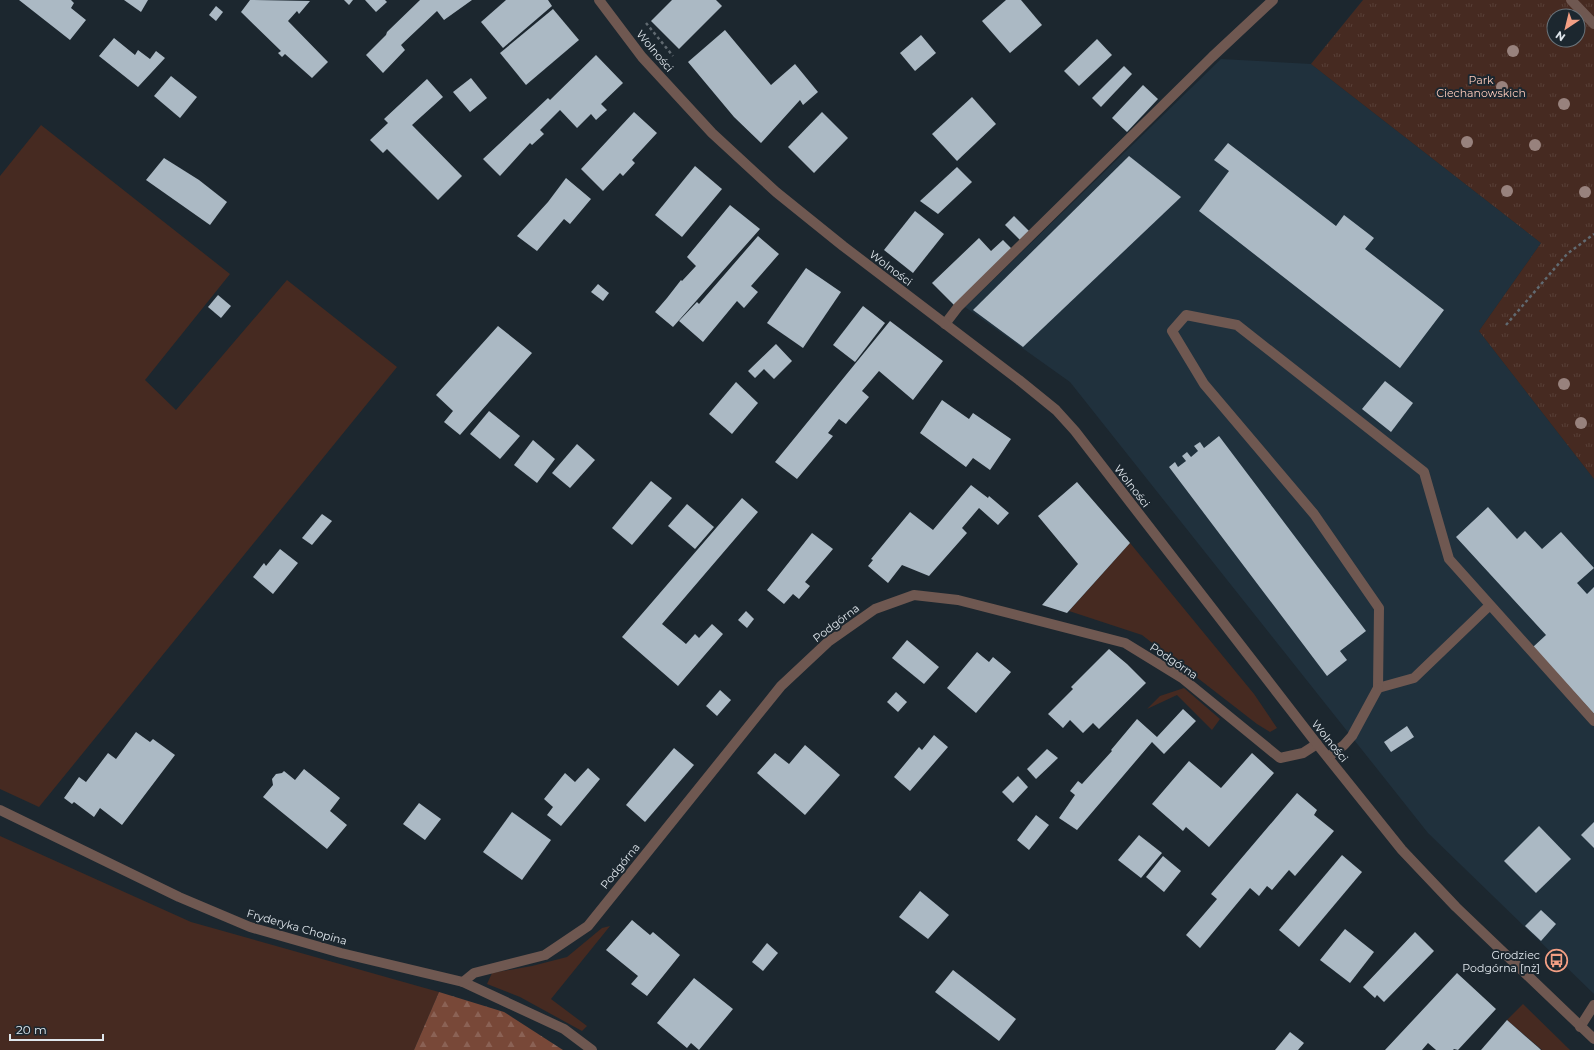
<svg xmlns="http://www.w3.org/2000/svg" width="1594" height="1050" font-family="Montserrat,sans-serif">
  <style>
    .built { fill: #20313d }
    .green { fill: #462a21 }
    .forest { fill: url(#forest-firs) }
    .park { fill: url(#park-tufts); fill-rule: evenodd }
    .building { fill: #abb9c4 }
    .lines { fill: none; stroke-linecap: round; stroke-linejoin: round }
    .path { stroke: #616a71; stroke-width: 2.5; stroke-dasharray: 3 3; stroke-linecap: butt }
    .service { stroke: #6f5851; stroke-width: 10 }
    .minor { stroke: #6f5851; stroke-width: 10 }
    .tertiary { stroke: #6f5851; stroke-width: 10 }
    .tree { fill: #98827d }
    .labels { text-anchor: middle; stroke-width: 4; stroke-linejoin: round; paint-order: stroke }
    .street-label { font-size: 11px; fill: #e0e7ed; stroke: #1c272f }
    .park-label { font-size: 11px; fill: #feccbc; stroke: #1c272f }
    .poi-label { font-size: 11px; fill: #e0e7ed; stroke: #1c272f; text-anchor: end }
  </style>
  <defs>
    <pattern id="forest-firs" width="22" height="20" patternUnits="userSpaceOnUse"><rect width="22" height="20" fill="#784838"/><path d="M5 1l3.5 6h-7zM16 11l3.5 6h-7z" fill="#8b6255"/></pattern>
    <pattern id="park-tufts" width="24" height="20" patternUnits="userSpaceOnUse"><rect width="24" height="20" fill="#462a21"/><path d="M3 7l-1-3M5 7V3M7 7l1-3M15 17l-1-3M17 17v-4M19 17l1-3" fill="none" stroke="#583f37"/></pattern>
  </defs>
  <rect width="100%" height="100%" fill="#1c272f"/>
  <!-- built -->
  <polygon class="built" points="1221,59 1311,64 1541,243 1479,331 1594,479 1594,994 1428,833 1070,382 965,307"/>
  <!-- green -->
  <g class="green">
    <polygon points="41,125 230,274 145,380 176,410 287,280 397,367 39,807 0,789 0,176"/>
    <polygon points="1130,543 1254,694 1277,728 1270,732 1257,724 1142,635 1069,611"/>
    <polygon points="1184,688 1220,719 1212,730 1177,695 1147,709 1160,696"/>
    <polygon points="0,836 191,922 439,992 414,1050 0,1050"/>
    <polygon points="610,926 551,999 587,1026 582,1031 520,997 487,984 492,973 532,966 567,957 602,928"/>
    <polygon points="1523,1004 1570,1050 1542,1050 1507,1020"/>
  </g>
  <!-- forest -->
  <polygon class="forest" points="439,992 504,1012 563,1050 414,1050"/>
  <!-- park -->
  <path class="park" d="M 1363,0 L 1594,0 L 1594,479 L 1479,331 L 1541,243 L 1311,64 ZM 1554,16 L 1578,16 L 1578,40 L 1554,40 Z"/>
  <!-- building -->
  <g class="building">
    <polygon points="19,0 71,0 74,3 71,8 86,20 70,40"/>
    <polygon points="124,0 148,0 141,12"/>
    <polygon points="250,0 310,1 299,14 297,11 288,21 328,62 312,78 285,54 282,57 278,53 281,51 241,12"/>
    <polygon points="344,0 353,0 349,5"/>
    <polygon points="365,0 385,0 387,2 376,12"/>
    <polygon points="420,0 472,0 444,20 437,11 401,45 405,50 383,73 366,55 386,35 387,32"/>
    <polygon points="506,0 548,0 552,6 503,48 481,22"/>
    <polygon points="672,0 716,0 722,6 679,49 651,21"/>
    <polygon points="1006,0 1021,0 1042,25 1010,53 982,21"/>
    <polygon points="216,6 223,12 216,21 209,15"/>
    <polygon points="553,9 579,40 526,85 500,53"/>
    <polygon points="725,30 771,85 795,64 818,92 803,105 800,100 761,143 734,117 688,62"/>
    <polygon points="921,35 936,53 915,71 900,53"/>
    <polygon points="114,38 135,55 138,50 150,59 156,51 165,58 138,87 99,56"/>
    <polygon points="1097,39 1112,55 1079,86 1064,71"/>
    <polygon points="596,55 623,83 601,104 607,110 596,120 591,114 577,128 560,110 540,130 544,134 532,145 530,143 500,176 483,159 548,98 550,100"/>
    <polygon points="1124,66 1132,74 1101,107 1092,98"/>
    <polygon points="171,76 197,97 180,118 154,96"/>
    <polygon points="471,78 487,98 470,112 453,92"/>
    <polygon points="427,79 443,97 412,125 462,176 438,200 387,149 383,153 370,140 388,123 384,119"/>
    <polygon points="1143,85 1158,99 1127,132 1112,118"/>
    <polygon points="972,97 996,124 957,161 932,134"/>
    <polygon points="634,112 657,133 632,160 635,163 623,176 620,173 603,191 581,169"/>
    <polygon points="822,112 848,138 814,173 788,147"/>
    <polygon points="1228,143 1336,226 1344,215 1374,238 1365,249 1444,310 1400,368 1199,211 1229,171 1214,160"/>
    <polygon points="1129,156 1181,197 1023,347 973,310"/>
    <polygon points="164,158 199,180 227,202 210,225 146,180"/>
    <polygon points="695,166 722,189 682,237 655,215"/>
    <polygon points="957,167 972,182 938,214 920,201"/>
    <polygon points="566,178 591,199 570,224 564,219 537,251 517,236 548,202"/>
    <polygon points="730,205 760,229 673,327 655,312 667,298 681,280 682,281 696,266 687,257"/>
    <polygon points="915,211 944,234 913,273 884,250"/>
    <polygon points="1014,216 1030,232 1021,241 1005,225"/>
    <polygon points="758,236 779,254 751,286 758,292 744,308 737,301 703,342 679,321 697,302 699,304"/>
    <polygon points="979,238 991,251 1003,240 1012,249 954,305 932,283"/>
    <polygon points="806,268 841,292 803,348 767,323"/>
    <polygon points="598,284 609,293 603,301 591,292"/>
    <polygon points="218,295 231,306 221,318 208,307"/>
    <polygon points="863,306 885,323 855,362 833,345"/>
    <polygon points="890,321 943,361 913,400 879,371 862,391 869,397 846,424 839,419 828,433 833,436 797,479 775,462"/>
    <polygon points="498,326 532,353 460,435 444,422 453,411 436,395"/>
    <polygon points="776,344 792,361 774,379 764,369 755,378 748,371"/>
    <polygon points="1385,381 1413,403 1391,432 1362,409"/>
    <polygon points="736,382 758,403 732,434 709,414"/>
    <polygon points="942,400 969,419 973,413 1011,439 990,470 973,458 966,467 920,433"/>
    <polygon points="489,411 520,436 500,459 470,434"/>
    <polygon points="1219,436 1366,631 1340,651 1347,660 1327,676 1169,467 1175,462 1178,467 1186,461 1182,456 1187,452 1191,457 1198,451 1194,446 1200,442 1204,448"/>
    <polygon points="533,440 555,459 537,483 514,465"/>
    <polygon points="577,444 595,460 570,488 552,473"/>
    <polygon points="651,481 672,498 632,545 612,528"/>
    <polygon points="1077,482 1130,543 1067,613 1042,605 1078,564 1038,516"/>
    <polygon points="971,485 988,498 989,496 1009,513 998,525 979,508 962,528 967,533 929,576 902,565 888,583 868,566 873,560 871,559 910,512 933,530"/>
    <polygon points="742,498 758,512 662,624 686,644 695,634 699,638 712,624 723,634 678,686 622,637"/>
    <polygon points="687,504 714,527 695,549 668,526"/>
    <polygon points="1488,507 1517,539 1525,531 1542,549 1561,532 1594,568 1577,583 1587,594 1594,587 1594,714 1533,647 1546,635 1456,537"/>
    <polygon points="322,514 332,521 312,545 302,538"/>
    <polygon points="812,533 833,549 805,582 810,586 799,599 793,594 784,604 767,590"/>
    <polygon points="280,549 298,563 273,594 253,577 264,563 266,566"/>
    <polygon points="746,611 754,619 747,628 738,620"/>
    <polygon points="907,640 939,667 924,684 892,658"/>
    <polygon points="1109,649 1127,664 1146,683 1099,729 1093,723 1083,733 1070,720 1063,728 1048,714 1073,689 1071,687"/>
    <polygon points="977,652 989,662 993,657 1011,672 976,713 947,688"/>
    <polygon points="720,690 731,700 717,716 706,706"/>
    <polygon points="896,692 907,702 898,712 887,702"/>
    <polygon points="1183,709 1196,721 1164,754 1152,742 1077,830 1059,818 1075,795 1070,791 1078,781 1082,784 1112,751 1111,750 1137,719 1157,737"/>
    <polygon points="1407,726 1414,737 1391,752 1384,742"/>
    <polygon points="136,732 150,742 153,739 175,755 122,825 100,808 94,817 74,802 72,804 64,798 79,777 86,782 108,753 116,759"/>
    <polygon points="934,735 948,747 910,791 894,777 919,747 922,750"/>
    <polygon points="805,745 840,775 805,815 757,773 775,753 789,764"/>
    <polygon points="674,748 694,765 645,822 626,805"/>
    <polygon points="1047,749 1058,758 1036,779 1027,769"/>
    <polygon points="1252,753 1274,773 1209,847 1186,827 1183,831 1152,804 1189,761 1221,788"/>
    <polygon points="588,768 600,779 561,826 547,815 553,807 544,799 565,773 575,782"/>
    <polygon points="304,769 340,798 330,811 347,825 327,849 263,797 273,785 272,779 276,774 282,773 284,771 295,780"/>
    <polygon points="1018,776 1028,787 1013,803 1002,792"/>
    <polygon points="1297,793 1317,810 1314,815 1334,831 1295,876 1289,870 1272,890 1267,886 1259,896 1250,888 1200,948 1186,935 1217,899 1211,894"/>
    <polygon points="419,803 441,819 425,840 403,824"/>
    <polygon points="512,812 551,840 522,880 483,852"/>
    <polygon points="1036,815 1049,825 1029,850 1017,840"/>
    <polygon points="1594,822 1594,848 1581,835"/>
    <polygon points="1539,826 1571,859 1536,893 1504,861"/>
    <polygon points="1139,835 1162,853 1141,878 1118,860"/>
    <polygon points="1342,855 1362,872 1299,947 1279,930"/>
    <polygon points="1163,856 1181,871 1164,892 1146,877"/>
    <polygon points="920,891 949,915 928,939 899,917"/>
    <polygon points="1541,910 1556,924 1541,941 1525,926"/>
    <polygon points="632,920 650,935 653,932 680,955 647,996 631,984 638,976 606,950"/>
    <polygon points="1345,929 1374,952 1350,983 1320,960"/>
    <polygon points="1415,932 1434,951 1384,1002 1377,995 1375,998 1363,987"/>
    <polygon points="767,943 778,953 763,971 752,962"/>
    <polygon points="953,970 1016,1019 999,1041 935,992"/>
    <polygon points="1457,973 1496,1009 1458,1050 1454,1049 1453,1050 1436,1050 1428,1043 1422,1050 1385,1050"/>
    <polygon points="694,978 733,1009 699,1050 691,1043 687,1048 657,1023"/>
    <polygon points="1507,1020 1539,1048 1541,1050 1481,1050"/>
    <polygon points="1290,1032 1304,1043 1298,1050 1275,1050"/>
  </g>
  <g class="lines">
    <!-- path -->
    <g class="path">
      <polyline points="646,23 673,56"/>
      <polyline points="1506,325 1567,254 1594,234"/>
    </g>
    <!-- service -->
    <g class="service">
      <polyline points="1571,0 1594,24"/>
      <polyline points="945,324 958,307 1212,57 1273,0"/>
      <polyline points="1490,605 1414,678 1378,688 1379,608 1314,514 1204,384 1172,331 1186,315 1237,325 1424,472 1449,559 1594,721"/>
      <polyline points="1328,757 1344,745 1352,736 1378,688"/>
      <polyline points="1580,1027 1594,1005"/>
    </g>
    <!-- minor -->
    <g class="minor">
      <polyline points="0,810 179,897 250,927 341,953 463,982 564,1029 592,1050"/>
      <polyline points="463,982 474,973 545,955 588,926 781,686 828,642 875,609 914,595 958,600 1125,643 1182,678 1280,758 1303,753 1317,744"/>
    </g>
    <!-- tertiary -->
    <polyline class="tertiary" points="599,0 642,57 712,133 776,192 843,246 1019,380 1056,410 1075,431 1317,744 1402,850 1456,907 1594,1039"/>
  </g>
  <!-- trees -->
  <g class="tree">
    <circle cx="1513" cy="51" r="6"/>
    <circle cx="1502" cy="87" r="6"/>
    <circle cx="1564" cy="104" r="6"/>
    <circle cx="1467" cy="142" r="6"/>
    <circle cx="1535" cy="145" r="6"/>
    <circle cx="1507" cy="191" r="6"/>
    <circle cx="1585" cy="192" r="6"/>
    <circle cx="1564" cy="384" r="6"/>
    <circle cx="1581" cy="423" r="6"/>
  </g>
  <!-- icons -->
  <defs>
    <symbol id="bus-ring" viewBox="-11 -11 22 22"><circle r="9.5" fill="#1c272f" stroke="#f39f84" stroke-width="1.5"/><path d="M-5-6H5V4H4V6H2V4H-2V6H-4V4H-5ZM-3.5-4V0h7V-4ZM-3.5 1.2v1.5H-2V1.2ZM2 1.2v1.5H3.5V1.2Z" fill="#f39f84"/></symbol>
  </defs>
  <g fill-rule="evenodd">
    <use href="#bus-ring" x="1544" y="948" width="25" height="25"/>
  </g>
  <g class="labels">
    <!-- street labels -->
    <g class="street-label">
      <text transform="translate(655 51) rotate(50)" y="4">Wolności</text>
      <text transform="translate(891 268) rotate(37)" y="4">Wolności</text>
      <text transform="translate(1132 486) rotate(52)" y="4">Wolności</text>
      <text transform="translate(836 623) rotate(-37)" y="4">Podgórna</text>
      <text transform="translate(1174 661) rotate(34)" y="4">Podgórna</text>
      <text transform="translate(1330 741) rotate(51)" y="4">Wolności</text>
      <text transform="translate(620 866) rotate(-51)" y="4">Podgórna</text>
      <text transform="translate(297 927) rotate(16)" y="4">Fryderyka Chopina</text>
    </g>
    <!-- park labels -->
    <g class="park-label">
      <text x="1481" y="84">Park<tspan x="1481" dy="13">Ciechanowskich</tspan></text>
    </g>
    <!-- poi labels -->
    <g class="poi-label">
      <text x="1540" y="959">Grodziec<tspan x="1540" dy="13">Podgórna [nż]</tspan></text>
    </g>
  </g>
  <!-- north arrow -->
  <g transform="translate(1566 28) rotate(215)"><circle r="19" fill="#1c272f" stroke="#6a747b"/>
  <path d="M0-3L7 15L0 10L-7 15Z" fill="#f39f84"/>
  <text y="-6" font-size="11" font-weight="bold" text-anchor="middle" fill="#e0e7ed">N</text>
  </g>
  <!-- scale -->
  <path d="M10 1034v6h93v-6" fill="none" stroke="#e0e7ed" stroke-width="2"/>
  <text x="16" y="1034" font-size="12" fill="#e0e7ed" stroke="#1c272f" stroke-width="3" paint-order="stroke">20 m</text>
</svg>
